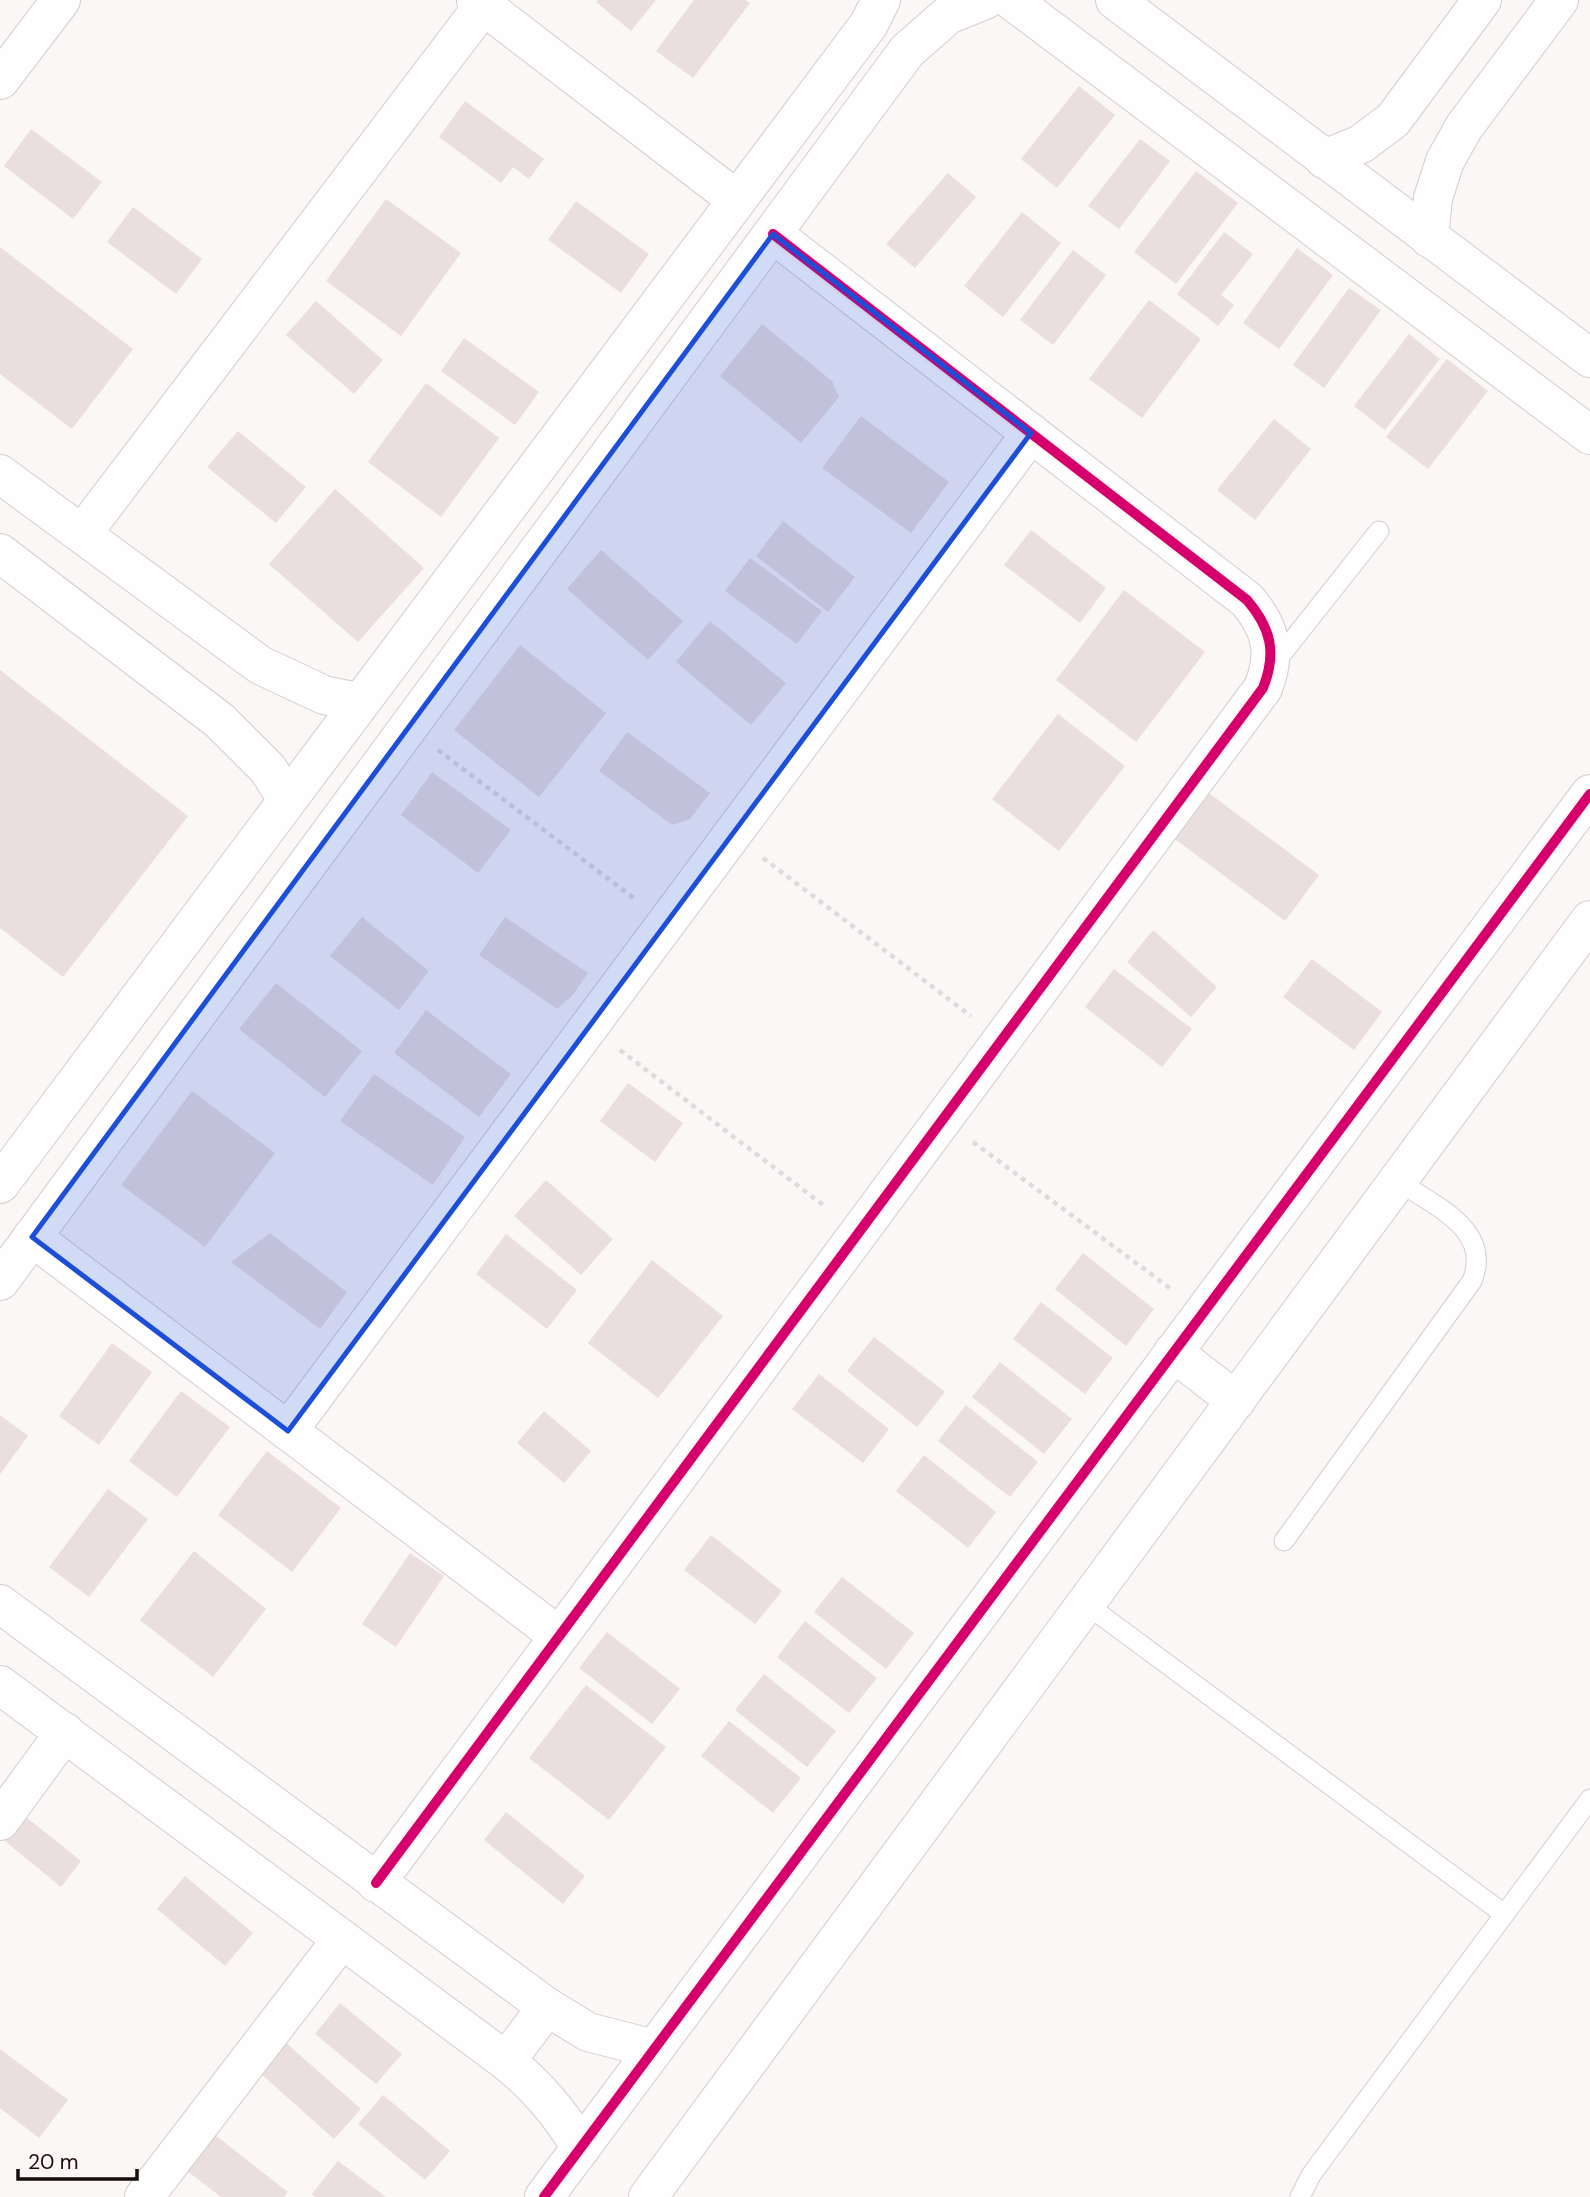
<svg xmlns="http://www.w3.org/2000/svg" width="1590" height="2197" font-family="'DM Sans',sans-serif">
  <style>
    .building { fill: #eadede }
    .lines { fill: none; stroke-linecap: round; stroke-linejoin: round }
    .service-casing { stroke: #d5cccc; stroke-width: 21 }
    .minor-casing { stroke: #d5cccc; stroke-width: 40 }
    .path { stroke: #dddbdb; stroke-width: 4.5; stroke-dasharray: 5 5; stroke-linecap: butt }
    .service { stroke: #fffefe; stroke-width: 19 }
    .minor { stroke: #fffefe; stroke-width: 38 }
    .cycleway-casing { stroke: #fef5f5; stroke-width: 15 }
    .cycleway { stroke: #d6006c; stroke-width: 10 }
    .marked { fill: #1d4ed8; fill-opacity: 0.2; stroke: #1d4ed8; stroke-width: 5; stroke-linejoin: round }
  </style>
  <rect width="100%" height="100%" fill="#fcf7f7"/>
  <!-- building -->
  <g class="building">
    <polygon points="598,0 656,0 631,31 596,2"/>
    <polygon points="694,0 745,0 750,3 693,78 656,51"/>
    <polygon points="1079,86 1115,115 1057,188 1021,159"/>
    <polygon points="465,101 544,159 529,179 513,167 501,183 439,137"/>
    <polygon points="31,129 102,182 73,219 4,166"/>
    <polygon points="1140,139 1170,161 1119,229 1088,206"/>
    <polygon points="1196,171 1238,203 1176,284 1134,252"/>
    <polygon points="948,173 976,197 915,268 886,244"/>
    <polygon points="386,199 461,253 401,336 326,281"/>
    <polygon points="576,201 649,254 621,293 548,240"/>
    <polygon points="133,207 202,259 176,294 107,242"/>
    <polygon points="1022,212 1061,243 1003,317 964,286"/>
    <polygon points="1224,232 1253,254 1221,295 1234,305 1218,326 1177,294"/>
    <polygon points="0,247 133,349 72,429 0,374"/>
    <polygon points="1297,248 1333,275 1279,349 1243,323"/>
    <polygon points="1073,250 1106,275 1053,345 1020,320"/>
    <polygon points="1349,288 1381,310 1324,388 1293,365"/>
    <polygon points="1149,300 1201,339 1142,418 1089,379"/>
    <polygon points="316,301 383,360 354,394 286,335"/>
    <polygon points="762,324 832,381 839,397 801,443 720,376"/>
    <polygon points="1409,334 1440,359 1385,430 1354,406"/>
    <polygon points="464,338 539,392 515,425 441,371"/>
    <polygon points="1447,359 1488,391 1428,469 1386,437"/>
    <polygon points="426,383 499,438 441,517 368,462"/>
    <polygon points="861,416 949,482 911,533 822,468"/>
    <polygon points="1274,419 1311,449 1255,520 1217,490"/>
    <polygon points="238,431 306,487 276,523 207,467"/>
    <polygon points="335,489 424,568 358,642 269,564"/>
    <polygon points="783,521 855,577 828,612 756,556"/>
    <polygon points="1031,530 1106,588 1080,623 1004,565"/>
    <polygon points="601,550 683,621 648,660 567,589"/>
    <polygon points="750,558 822,611 797,644 725,591"/>
    <polygon points="1124,590 1205,652 1136,742 1056,680"/>
    <polygon points="710,621 786,683 751,725 676,662"/>
    <polygon points="520,645 606,713 539,797 454,730"/>
    <polygon points="0,670 188,816 63,977 0,928"/>
    <polygon points="1058,714 1125,766 1059,851 992,799"/>
    <polygon points="627,732 710,793 690,819 672,825 599,771"/>
    <polygon points="432,772 511,830 478,873 401,815"/>
    <polygon points="1206,791 1319,875 1285,921 1172,837"/>
    <polygon points="362,917 429,971 399,1010 330,956"/>
    <polygon points="505,917 588,973 572,996 557,1009 479,955"/>
    <polygon points="1153,930 1217,987 1191,1017 1127,962"/>
    <polygon points="1312,959 1382,1012 1354,1050 1283,997"/>
    <polygon points="1114,969 1192,1029 1162,1067 1085,1007"/>
    <polygon points="276,983 362,1051 325,1097 239,1029"/>
    <polygon points="426,1010 511,1074 479,1117 394,1053"/>
    <polygon points="374,1074 465,1137 433,1185 340,1121"/>
    <polygon points="628,1083 683,1123 655,1162 600,1121"/>
    <polygon points="192,1091 275,1153 205,1247 121,1185"/>
    <polygon points="546,1180 613,1239 581,1275 514,1216"/>
    <polygon points="270,1233 347,1292 320,1329 231,1262"/>
    <polygon points="506,1234 577,1290 547,1329 476,1274"/>
    <polygon points="1083,1253 1154,1309 1126,1346 1055,1289"/>
    <polygon points="652,1260 723,1316 658,1398 588,1343"/>
    <polygon points="1041,1302 1113,1358 1085,1394 1013,1339"/>
    <polygon points="874,1337 945,1392 917,1427 847,1371"/>
    <polygon points="112,1343 152,1372 99,1445 59,1416"/>
    <polygon points="1000,1362 1072,1419 1044,1454 972,1397"/>
    <polygon points="819,1374 889,1429 863,1463 792,1409"/>
    <polygon points="181,1391 230,1427 177,1497 129,1461"/>
    <polygon points="966,1405 1038,1462 1010,1497 938,1441"/>
    <polygon points="544,1411 591,1451 564,1483 517,1443"/>
    <polygon points="0,1415 28,1436 0,1474"/>
    <polygon points="267,1451 341,1508 292,1572 218,1515"/>
    <polygon points="924,1455 996,1512 968,1548 896,1491"/>
    <polygon points="108,1489 148,1519 89,1597 49,1567"/>
    <polygon points="711,1535 782,1591 755,1624 684,1570"/>
    <polygon points="194,1551 266,1609 213,1677 140,1620"/>
    <polygon points="410,1553 444,1576 396,1647 362,1624"/>
    <polygon points="842,1577 914,1633 886,1669 814,1612"/>
    <polygon points="805,1621 877,1678 849,1713 777,1657"/>
    <polygon points="607,1632 680,1689 652,1724 579,1668"/>
    <polygon points="764,1674 836,1731 807,1767 735,1710"/>
    <polygon points="586,1685 666,1747 609,1820 529,1758"/>
    <polygon points="729,1721 801,1778 773,1813 701,1756"/>
    <polygon points="16,1809 81,1861 61,1887 0,1837"/>
    <polygon points="506,1812 585,1876 563,1904 484,1840"/>
    <polygon points="185,1876 253,1933 225,1966 157,1909"/>
    <polygon points="340,2003 402,2054 376,2084 315,2034"/>
    <polygon points="285,2042 361,2109 334,2139 259,2072"/>
    <polygon points="0,2049 68,2100 39,2138 0,2108"/>
    <polygon points="383,2095 450,2151 425,2180 358,2124"/>
    <polygon points="206,2128 288,2192 284,2197 221,2197 178,2164"/>
    <polygon points="338,2161 386,2197 315,2197 312,2194"/>
  </g>
  <g class="lines">
    <defs>
      <g id="service">
        <polyline points="1273,665 1379,531"/>
        <path d="M 1284,1541 L 1472,1281 C 1493,1229 1434,1206 1398,1181"/>
        <polyline points="1086,1604 1504,1914"/>
        <polyline points="1300,2197 1311,2175 1590,1799"/>
      </g>
      <g id="minor">
        <polyline points="476,0 737,200"/>
        <polyline points="1011,0 1590,435"/>
        <polyline points="1115,0 1590,358"/>
        <polyline points="0,80 61,0"/>
        <polyline points="1324,159 1361,144 1393,120 1482,0"/>
        <polyline points="1429,238 1433,198 1445,161 1464,127 1559,0"/>
        <polyline points="0,474 260,665 324,695 358,702"/>
        <polyline points="82,534 483,6"/>
        <polyline points="0,553 220,721 268,769 286,798"/>
        <polyline points="0,1184 869,24 881,0"/>
        <polyline points="32,1237 559,1636"/>
        <polyline points="0,1281 907,51 948,15 985,0"/>
        <polyline points="1173,1352 1236,1401"/>
        <polyline points="288,1431 1031,433"/>
        <polyline points="0,1604 547,2007 588,2032 654,2049"/>
        <path d="M 0,1685 L 506,2061 C 538,2087 560,2113 581,2148"/>
        <polyline points="0,1821 65,1732"/>
        <path d="M 376,1883 L 1263,688 C 1277,653 1271,628 1247,600 L 773,234"/>
        <polyline points="506,2061 547,2007"/>
        <polyline points="144,2197 342,1939"/>
        <polyline points="544,2197 1590,794"/>
        <polyline points="648,2197 1590,920"/>
      </g>
    </defs>
    <!-- service casing -->
    <use href="#service" class="service-casing"/>
    <!-- minor casing -->
    <use href="#minor" class="minor-casing"/>
    <!-- path -->
    <g class="path">
      <polyline points="438,750 635,899"/>
      <polyline points="763,858 971,1016"/>
      <polyline points="620,1050 827,1208"/>
      <polyline points="973,1142 1171,1289"/>
    </g>
    <!-- service -->
    <use href="#service" class="service"/>
    <!-- minor -->
    <use href="#minor" class="minor"/>
    <defs>
      <g id="cycleway">
        <path d="M 376,1883 L 1263,688 C 1277,653 1271,628 1247,600 L 773,234"/>
        <polyline points="544,2197 1590,794"/>
      </g>
    </defs>
    <!-- cycleway casing -->
    <use href="#cycleway" class="cycleway-casing"/>
    <!-- cycleway -->
    <use href="#cycleway" class="cycleway"/>
  </g>
  <!-- marked area -->
  <path class="marked" d="M 773,234 L 1031,433 L 288,1431 L 32,1237 Z"/>
  <!-- scale -->
  <path d="M18 2169v10h119v-10" fill="none" stroke="#190c0c" stroke-width="3.5"/>
  <text x="28" y="2169" font-size="21" fill="#190c0c" stroke="#fef5f5" stroke-width="5" paint-order="stroke">20 m</text>
</svg>
